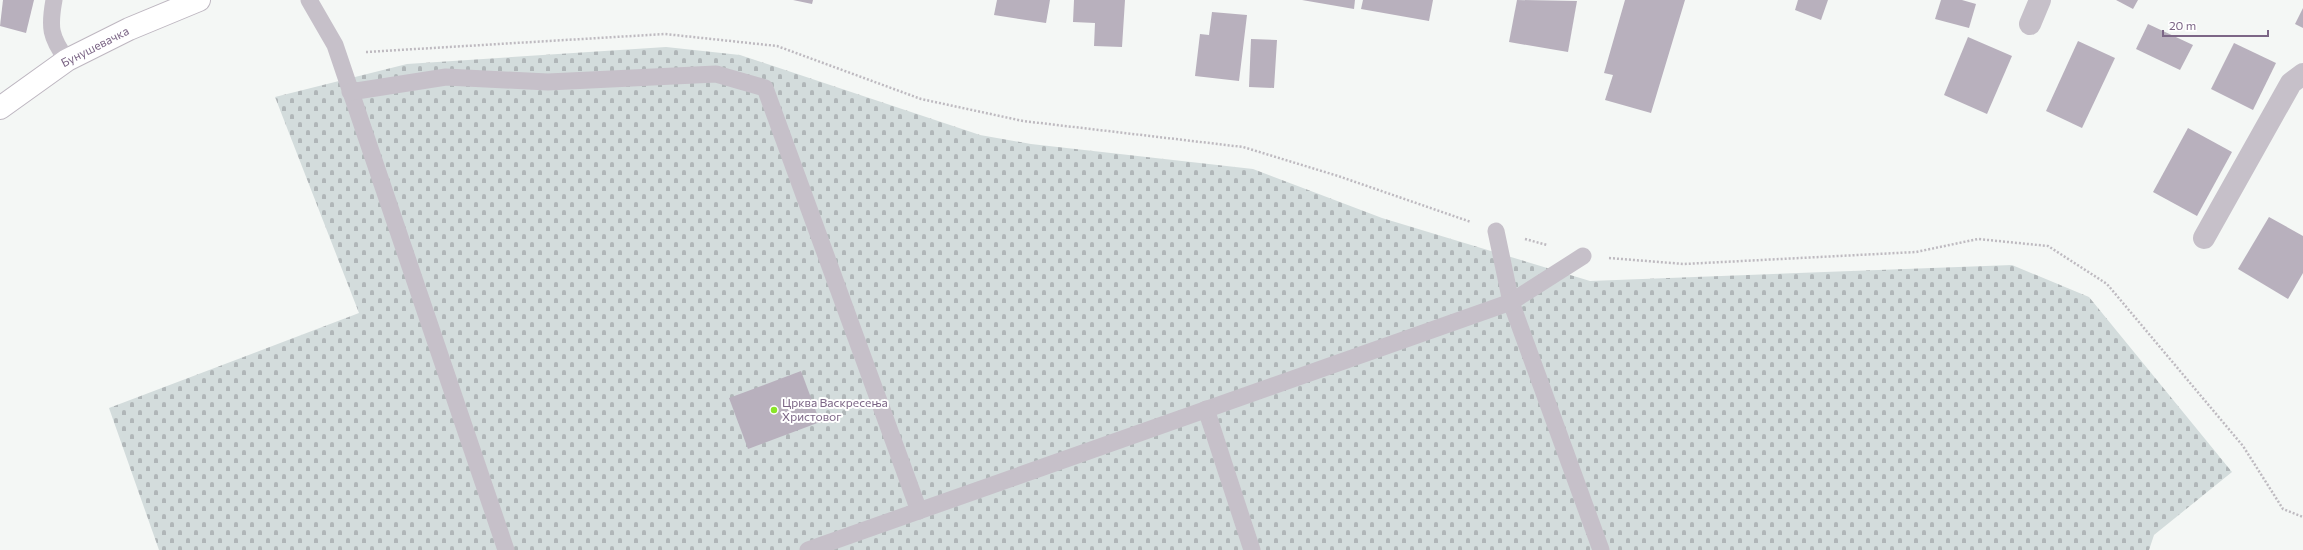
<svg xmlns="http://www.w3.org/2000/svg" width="2303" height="550" font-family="Commissioner,sans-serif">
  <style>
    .cemetery { fill: url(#cemetery-stones) }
    .building { fill: #b8b0bd }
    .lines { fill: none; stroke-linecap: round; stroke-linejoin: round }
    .secondary-casing { stroke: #beb7c1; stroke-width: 24 }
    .path { stroke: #bebac0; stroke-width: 2.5; stroke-dasharray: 2 2; stroke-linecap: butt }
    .lane { stroke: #c6c0c9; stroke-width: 17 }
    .street { stroke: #c6c0c9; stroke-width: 22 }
    .secondary { stroke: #fff; stroke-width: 22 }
    .poi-dot { fill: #89e527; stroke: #fff; stroke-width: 1.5 }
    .labels { text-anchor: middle; stroke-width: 4; stroke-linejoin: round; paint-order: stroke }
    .street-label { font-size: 12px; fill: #7c6686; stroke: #fff }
    .poi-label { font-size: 12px; fill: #7c6686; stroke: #fff; text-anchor: start }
  </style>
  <defs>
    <pattern id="cemetery-stones" width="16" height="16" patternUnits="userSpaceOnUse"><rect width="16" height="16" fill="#d3dcdc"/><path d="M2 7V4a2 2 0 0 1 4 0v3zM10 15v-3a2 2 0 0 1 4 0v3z" fill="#b0b6b8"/></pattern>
  </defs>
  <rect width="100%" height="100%" fill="#f4f7f5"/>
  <!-- cemetery -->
  <polygon class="cemetery" points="666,47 740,55 980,135 1031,144 1253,169 1382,218 1590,281 2012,265 2089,297 2232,472 2154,535 2149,550 159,550 109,408 359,313 275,97 407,64"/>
  <!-- building -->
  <g class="building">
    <polygon points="3,0 34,0 26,33 0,26"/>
    <polygon points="793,0 813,0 812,4"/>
    <polygon points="997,0 1050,0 1046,23 994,15"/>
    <polygon points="1074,0 1125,0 1122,47 1094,46 1095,23 1073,22"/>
    <polygon points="1302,0 1355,0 1354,9"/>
    <polygon points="1363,0 1433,0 1429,21 1361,9"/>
    <polygon points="1517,0 1577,1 1568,52 1509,42"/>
    <polygon points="1625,0 1685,0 1651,113 1605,100 1613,75 1604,73"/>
    <polygon points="1798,0 1828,0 1821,20 1795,10"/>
    <polygon points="1941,0 1962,0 1976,4 1969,28 1935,19"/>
    <polygon points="2116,0 2138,0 2133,9"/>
    <polygon points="2303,8 2303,28 2295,24"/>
    <polygon points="1212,12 1247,15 1239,81 1195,76 1200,34 1209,35"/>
    <polygon points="2148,24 2193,45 2180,70 2136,49"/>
    <polygon points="1968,37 2012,56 1987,114 1944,95"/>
    <polygon points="1251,39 1277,40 1274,88 1249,87"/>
    <polygon points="2078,41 2115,58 2082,128 2046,111"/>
    <polygon points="2234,43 2276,63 2253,110 2211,89"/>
    <polygon points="2188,128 2232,152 2197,216 2153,192"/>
    <polygon points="2269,217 2303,236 2303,273 2288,299 2238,269"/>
    <polygon points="801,371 820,422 748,449 729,398"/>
  </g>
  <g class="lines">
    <defs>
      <polyline id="secondary" points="0,108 67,60 129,29 199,0"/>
    </defs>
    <!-- secondary casing -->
    <use href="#secondary" class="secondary-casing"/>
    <!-- path -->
    <g class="path">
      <polyline points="366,52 665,34 777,46 921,99 1023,121 1243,147 1338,176 1471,222"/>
      <polyline points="1525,239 1547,245"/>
      <polyline points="1609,258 1684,264 1916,252 1978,239 2048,246 2107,284 2243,446 2283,509 2303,517"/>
    </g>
    <!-- lane -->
    <g class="lane">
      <path d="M 54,0 C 49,27 50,37 67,60"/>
      <polyline points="309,0 335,45 506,550"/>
      <polyline points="350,92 446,77 548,82 716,74 765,88 919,511"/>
      <polyline points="1496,231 1511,302 1601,550"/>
      <polyline points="1206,409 1252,550"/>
      <polyline points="808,550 1511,302 1583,256"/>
    </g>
    <!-- street -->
    <g class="street">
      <polyline points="2030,24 2040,0"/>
      <polyline points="2204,238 2291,83 2303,74"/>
    </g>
    <!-- secondary -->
    <use href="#secondary" class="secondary"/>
  </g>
  <!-- markers -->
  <circle class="poi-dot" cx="774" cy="410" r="4"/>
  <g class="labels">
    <!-- street labels -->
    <g class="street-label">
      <text transform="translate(95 47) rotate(-27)" y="4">Бунушевачка</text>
    </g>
    <!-- poi labels -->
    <g class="poi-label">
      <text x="782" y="407">Црква Васкресења<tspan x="782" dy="14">Христовог</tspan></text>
    </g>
  </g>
  <!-- scale -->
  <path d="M2163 30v6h105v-6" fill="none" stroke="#7c6686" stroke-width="2"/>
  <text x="2169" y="30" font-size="12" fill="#7c6686" stroke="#ffffff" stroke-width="3" paint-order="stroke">20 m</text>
</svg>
